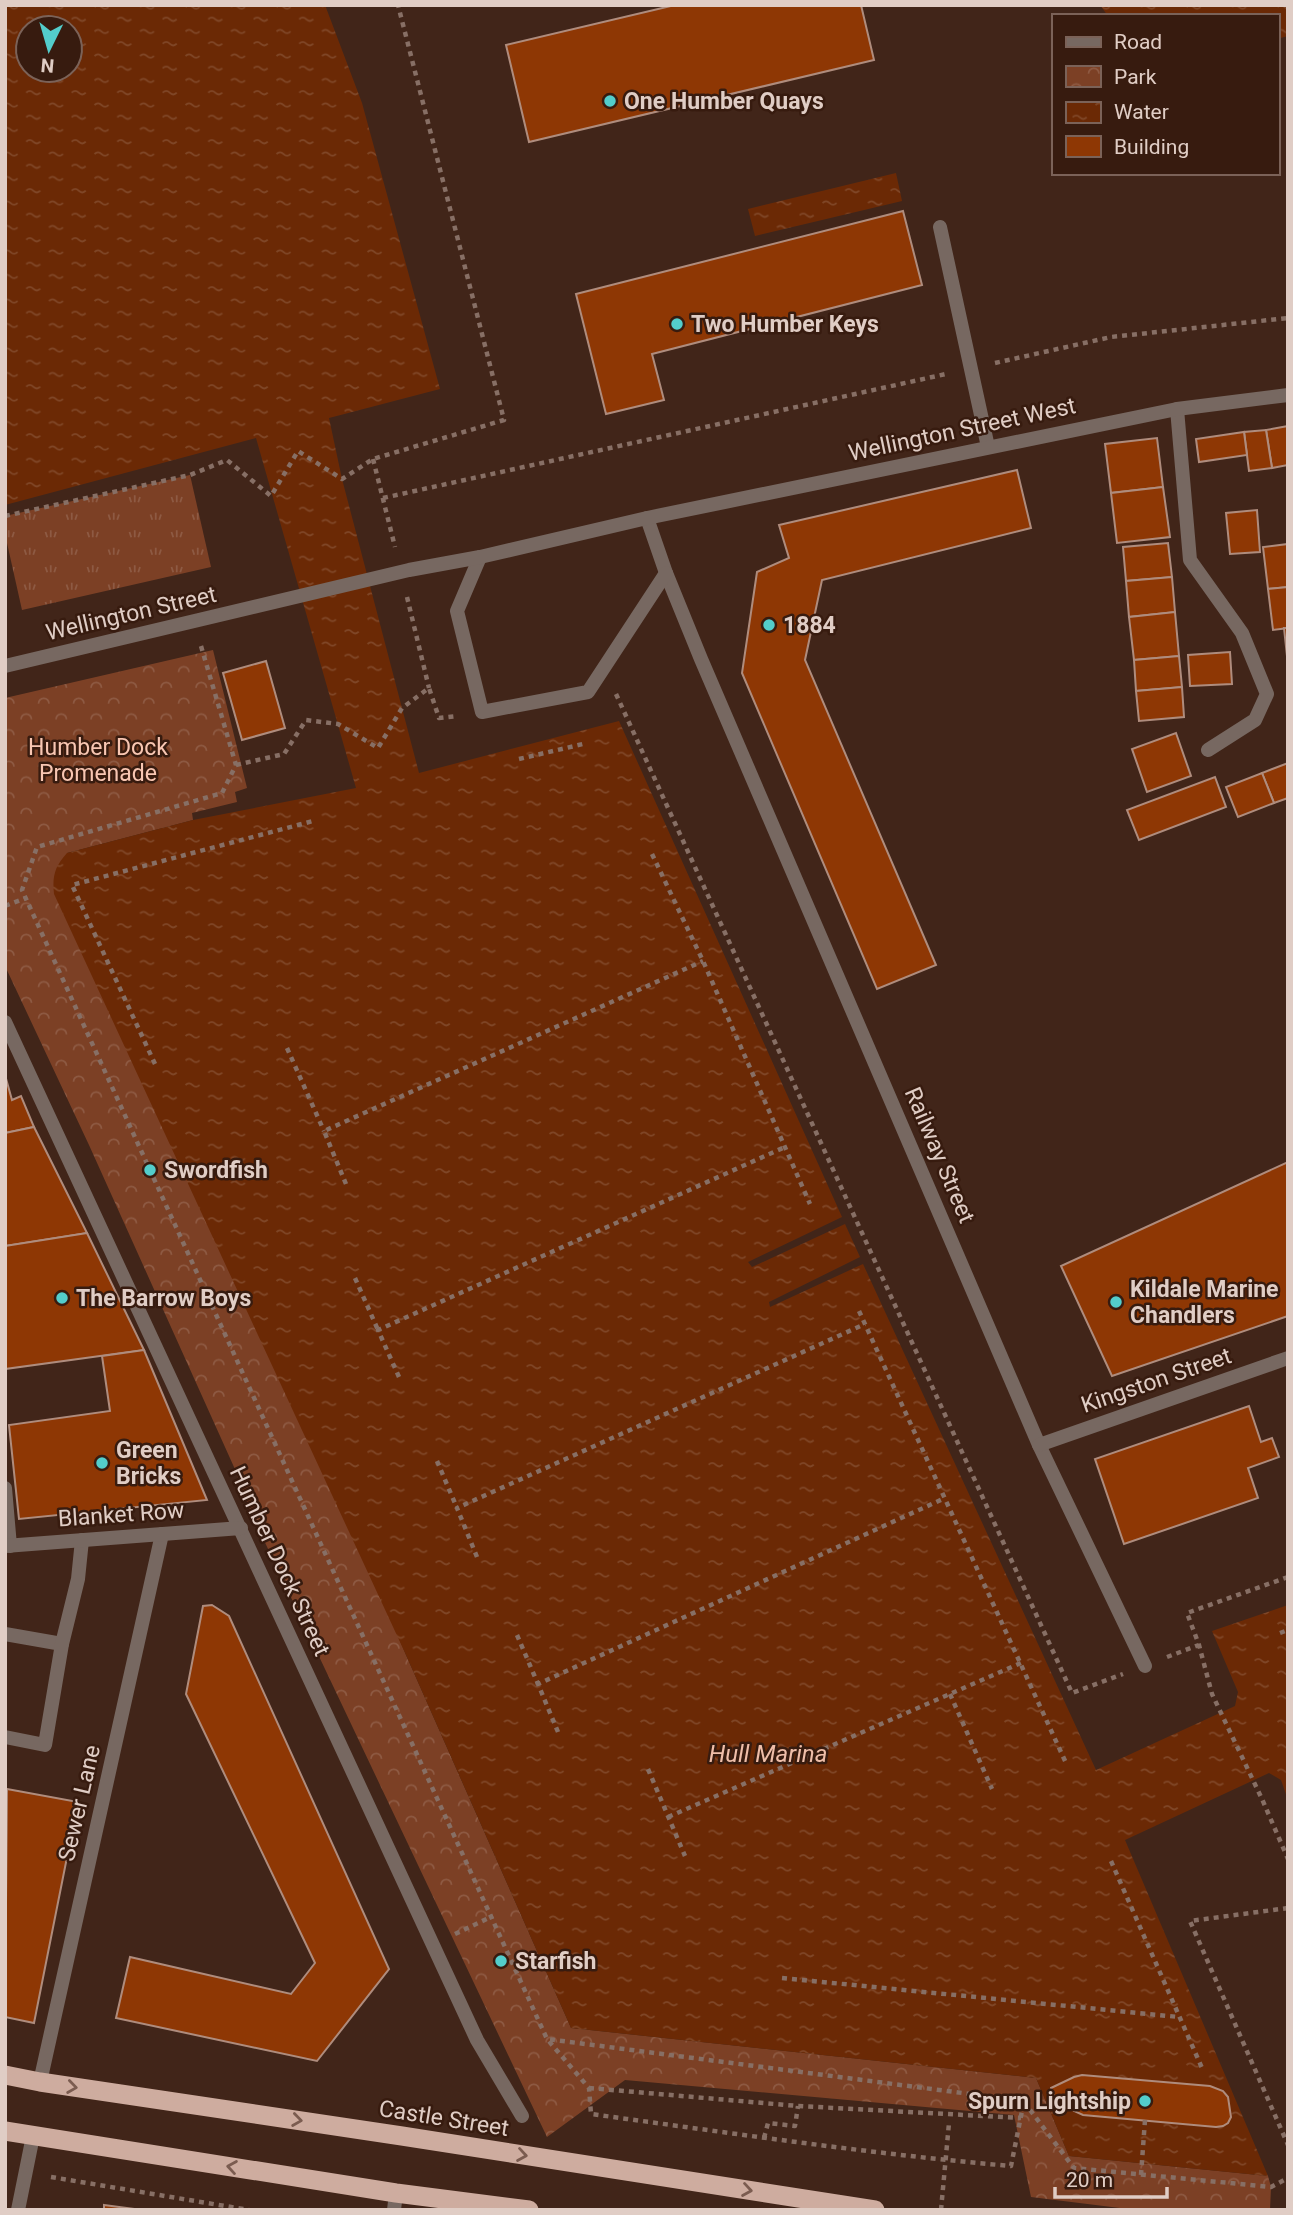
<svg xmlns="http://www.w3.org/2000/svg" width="1293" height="2215" font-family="Roboto,sans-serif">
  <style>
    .grass { fill: url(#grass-tufts) }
    .park { fill: url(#park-crowns) }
    .water { fill: url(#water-ripples); fill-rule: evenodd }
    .building { fill: #8e3704; stroke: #af8c7d; stroke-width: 2 }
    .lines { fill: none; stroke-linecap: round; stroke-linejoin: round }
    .path { stroke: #876f65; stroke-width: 4.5; stroke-dasharray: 5 5; stroke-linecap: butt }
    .service { stroke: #776861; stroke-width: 14 }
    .pedestrian { stroke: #776861; stroke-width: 14 }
    .minor { stroke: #776861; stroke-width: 14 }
    .trunk { stroke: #ceac9f; stroke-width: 19 }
    .oneway { stroke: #7b5c50 }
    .poi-dot { fill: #53cdcb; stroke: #371b0f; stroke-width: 2.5 }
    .labels { text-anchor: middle; stroke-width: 5; stroke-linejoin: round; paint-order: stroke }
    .poi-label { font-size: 23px; font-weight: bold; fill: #e0cdc5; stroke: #371b0f; text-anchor: start }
    .street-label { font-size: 23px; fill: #e0cdc5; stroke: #371b0f }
    .park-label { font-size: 23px; fill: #f8c6b2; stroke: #371b0f }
    .water-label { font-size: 24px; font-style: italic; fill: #efbea9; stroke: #371b0f }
  </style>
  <defs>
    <pattern id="grass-tufts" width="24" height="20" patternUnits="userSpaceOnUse" patternTransform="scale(1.75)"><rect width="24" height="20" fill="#7c4025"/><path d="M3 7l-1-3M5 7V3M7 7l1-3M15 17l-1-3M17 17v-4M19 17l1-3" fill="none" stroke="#8e5a43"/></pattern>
    <pattern id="park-crowns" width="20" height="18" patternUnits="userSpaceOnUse" patternTransform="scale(1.75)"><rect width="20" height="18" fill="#7c4025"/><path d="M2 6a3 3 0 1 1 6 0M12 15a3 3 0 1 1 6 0" fill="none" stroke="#8e5a43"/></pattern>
    <pattern id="water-ripples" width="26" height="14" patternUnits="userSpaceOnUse" patternTransform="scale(1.75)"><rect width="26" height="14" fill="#6b2905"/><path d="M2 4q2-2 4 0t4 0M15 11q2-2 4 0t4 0" fill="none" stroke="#804728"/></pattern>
  </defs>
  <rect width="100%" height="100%" fill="#412519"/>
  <!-- grass -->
  <polygon class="grass" points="190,475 211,567 22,610 5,534 5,516"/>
  <!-- park -->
  <polygon class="park" points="213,650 247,788 235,792 237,802 192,813 193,820 67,853 406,1655 571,2028 1036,2078 1069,2156 1268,2176 1271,2187 1270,2210 1136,2210 1031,2197 1014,2115 625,2080 547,2137 251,1513 234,1467 89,1145 5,966 5,698"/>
  <!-- water -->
  <g class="water">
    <path d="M 5,5 L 325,5 L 362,103 L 440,389 L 329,418 L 342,479 L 419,773 L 619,721 L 842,1217 L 748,1262 L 752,1267 L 845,1224 L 860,1257 L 769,1302 L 770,1307 L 863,1264 L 1096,1770 L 1235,1706 L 1238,1692 L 1212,1631 L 1288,1605 L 1288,1800 L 1281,1780 L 1269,1773 L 1125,1840 L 1268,2176 L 1069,2156 L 1036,2078 L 571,2028 L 406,1655 L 54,894 C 52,876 55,866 67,853 L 193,820 L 356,788 L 256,438 L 5,505 ZM 28,28 L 70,28 L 70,70 L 28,70 Z"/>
    <polygon points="1100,5 1288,5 1288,36 1277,39 1277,16 1108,16"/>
    <polygon points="896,173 902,201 755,236 748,209"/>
  </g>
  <!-- building -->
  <g class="building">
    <polygon points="675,5 861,5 874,60 529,142 506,45"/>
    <polygon points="903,211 922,285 652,354 664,400 606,414 576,294"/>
    <polygon points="1288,426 1288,465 1272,468 1266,430"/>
    <polygon points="1266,430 1272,468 1249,471 1244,432"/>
    <polygon points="1244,432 1247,455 1199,462 1196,439"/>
    <polygon points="1157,438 1163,487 1111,493 1105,444"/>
    <polygon points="1017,470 1031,528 822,580 805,660 936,965 877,989 742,673 757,572 789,558 779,525"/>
    <polygon points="1163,487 1170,537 1117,543 1111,493"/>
    <polygon points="1257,510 1260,552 1230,554 1226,513"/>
    <polygon points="1168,543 1172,577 1126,581 1123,547"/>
    <polygon points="1288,544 1288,587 1268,589 1263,547"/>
    <polygon points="1172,577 1175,612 1129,617 1126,581"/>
    <polygon points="1288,587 1288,628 1273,630 1268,589"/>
    <polygon points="1175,612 1179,656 1134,660 1129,617"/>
    <polygon points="1284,628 1288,628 1288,656 1287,656"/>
    <polygon points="1230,652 1232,684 1190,686 1188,655"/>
    <polygon points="1179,656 1182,687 1136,691 1134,660"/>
    <polygon points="266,661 285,728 242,740 223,673"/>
    <polygon points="1182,687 1184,717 1139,721 1136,691"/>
    <polygon points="1176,733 1191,776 1147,792 1132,749"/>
    <polygon points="1288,763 1288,798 1274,803 1262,773"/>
    <polygon points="1262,773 1274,803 1238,817 1226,787"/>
    <polygon points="1215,777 1226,807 1139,840 1127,810"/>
    <polygon points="5,1075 12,1100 21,1096 34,1127 5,1133"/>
    <polygon points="34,1127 87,1233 5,1246 5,1133"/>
    <polygon points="1288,1162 1288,1316 1112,1376 1061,1266"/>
    <polygon points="87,1233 144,1350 5,1369 5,1246"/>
    <polygon points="144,1350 207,1500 19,1519 9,1425 110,1411 102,1356"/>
    <polygon points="1249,1406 1261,1442 1272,1438 1279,1457 1248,1468 1258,1498 1124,1544 1095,1459"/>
    <polygon points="212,1605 229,1616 389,1969 317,2061 116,2018 130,1957 291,1994 315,1963 186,1694 203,1606"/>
    <polygon points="7,1789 78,1802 34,2023 5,2017"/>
    <polygon points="1082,2075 1210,2086 1223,2091 1228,2097 1231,2117 1228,2123 1223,2126 1216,2127 1083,2115 1074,2111 1051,2093 1051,2088 1074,2077"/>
    <polygon points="104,2205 142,2210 104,2210"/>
  </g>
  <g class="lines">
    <!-- path -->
    <g class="path">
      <polyline points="995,363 1111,337 1288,318"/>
      <polyline points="373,459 395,547"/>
      <polyline points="383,498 946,374"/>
      <polyline points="5,516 190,475 227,460 271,496 298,451 342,479 373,459 504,420 398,5"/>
      <polyline points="407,597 429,688"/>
      <path d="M 201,646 L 236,765 L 222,793 L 37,847 L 22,890 L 547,2039 L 589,2088 L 591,2114 C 731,2133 871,2154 1011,2166 L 1024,2101 L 547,2039"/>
      <polyline points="616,694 1072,1693 1123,1674"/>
      <polyline points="519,759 583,744"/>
      <polyline points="236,765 284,754 306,720 338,724 378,748 402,708 429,688 439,718 457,716"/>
      <polyline points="652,854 703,961 810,1204"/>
      <polyline points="5,906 26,898"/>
      <polyline points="287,1048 324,1131"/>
      <polyline points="155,1064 72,885 313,821"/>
      <polyline points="346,1184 324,1131 703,961"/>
      <polyline points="355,1278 378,1330"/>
      <polyline points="859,1311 1066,1763"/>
      <polyline points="399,1377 378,1330 785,1147"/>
      <polyline points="437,1461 457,1508"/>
      <polyline points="477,1557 457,1508 865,1324"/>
      <polyline points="1288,1577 1187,1613 1199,1645 1212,1694 1262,1799 1288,1859"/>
      <polyline points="1280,1633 1288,1630"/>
      <polyline points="517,1635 538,1684"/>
      <polyline points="1167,1657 1199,1645"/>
      <polyline points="950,1694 992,1789"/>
      <polyline points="558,1732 538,1684 945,1498"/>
      <polyline points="648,1769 685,1856"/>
      <polyline points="668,1817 1021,1663"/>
      <polyline points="1111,1861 1202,2068"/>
      <polyline points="1288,1908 1190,1921 1288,2145"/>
      <polyline points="455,1934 493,1916"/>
      <polyline points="782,1978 1179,2017"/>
      <polyline points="589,2088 798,2106 1021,2118"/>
      <polyline points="1024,2102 1074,2168 1271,2187 1288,2178"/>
      <polyline points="764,2138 768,2123 795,2126 798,2106"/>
      <polyline points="1141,2175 1145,2120"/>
      <polyline points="51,2177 249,2210"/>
      <polyline points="941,2210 949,2123"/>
    </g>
    <!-- service -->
    <g class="service">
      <polyline points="940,227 988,447"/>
      <polyline points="5,1634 62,1644"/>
      <polyline points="5,1737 45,1745 62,1644 78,1579 82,1540"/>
    </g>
    <!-- pedestrian -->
    <g class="pedestrian">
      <polyline points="5,1488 10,1546"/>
      <polyline points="40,2082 162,1534"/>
    </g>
    <!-- minor -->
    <g class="minor">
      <polyline points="1177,409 1190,560 1242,633 1267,694 1255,720 1208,750"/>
      <polyline points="647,518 666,573 701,659 1039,1445 1145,1666"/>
      <polyline points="480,557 457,611 482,712 588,692 666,573"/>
      <polyline points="5,666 409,570 480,557 647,518 1177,409 1288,395"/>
      <polyline points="5,1022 477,2040 522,2116"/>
      <polyline points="1039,1445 1288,1358"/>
      <polyline points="5,1546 241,1528"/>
      <polyline points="18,2210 33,2136"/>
      <polyline points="394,2210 396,2193"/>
    </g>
    <!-- trunk -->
    <g class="trunk">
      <polyline points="5,2075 40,2082 402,2136 875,2210"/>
      <polyline points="5,2131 396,2193 529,2210"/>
    </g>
  </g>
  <!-- one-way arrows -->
  <defs><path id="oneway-chevron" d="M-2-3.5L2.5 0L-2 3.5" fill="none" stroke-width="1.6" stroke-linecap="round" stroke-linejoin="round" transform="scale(1.75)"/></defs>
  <g class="oneway">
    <use href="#oneway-chevron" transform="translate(72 2087) rotate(8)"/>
    <use href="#oneway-chevron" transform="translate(297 2120) rotate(8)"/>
    <use href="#oneway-chevron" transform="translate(522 2155) rotate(9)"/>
    <use href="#oneway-chevron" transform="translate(232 2167) rotate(-171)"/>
    <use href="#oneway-chevron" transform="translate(747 2190) rotate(9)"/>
  </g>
  <!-- markers -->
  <g class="poi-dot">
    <circle cx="610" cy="101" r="7"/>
    <circle cx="677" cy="324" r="7"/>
    <circle cx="769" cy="625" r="7"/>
    <circle cx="150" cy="1170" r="7"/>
    <circle cx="62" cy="1298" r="7"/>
    <circle cx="1116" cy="1302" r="7"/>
    <circle cx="102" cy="1463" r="7"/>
    <circle cx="501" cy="1961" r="7"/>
    <circle cx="1145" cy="2101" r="7"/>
  </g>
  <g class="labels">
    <!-- poi labels -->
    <g class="poi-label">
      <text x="624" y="109">One Humber Quays</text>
      <text x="691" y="332">Two Humber Keys</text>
      <text x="783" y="633">1884</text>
      <text x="164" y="1178">Swordfish</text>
      <text x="1130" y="1297">Kildale Marine<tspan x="1130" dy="26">Chandlers</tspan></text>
      <text x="76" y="1306">The Barrow Boys</text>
      <text x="116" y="1458">Green<tspan x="116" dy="26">Bricks</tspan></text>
      <text x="515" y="1969">Starfish</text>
      <text x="1131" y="2109" text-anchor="end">Spurn Lightship</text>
    </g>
    <!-- street labels -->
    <g class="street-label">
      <text transform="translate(962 429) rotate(-12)" y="8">Wellington Street West</text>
      <text transform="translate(131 613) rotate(-13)" y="8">Wellington Street</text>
      <text transform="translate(940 1155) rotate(67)" y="8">Railway Street</text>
      <text transform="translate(1156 1380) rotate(-19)" y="8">Kingston Street</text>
      <text transform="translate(121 1514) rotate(-4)" y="8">Blanket Row</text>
      <text transform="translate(280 1561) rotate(65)" y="8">Humber Dock Street</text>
      <text transform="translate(79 1803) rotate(-77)" y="8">Sewer Lane</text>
      <text transform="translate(444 2118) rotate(9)" y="8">Castle Street</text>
    </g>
    <!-- park labels -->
    <g class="park-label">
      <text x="98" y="755">Humber Dock<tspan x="98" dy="26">Promenade</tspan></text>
    </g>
    <!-- water labels -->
    <g class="water-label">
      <text x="768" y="1762">Hull Marina</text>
    </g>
  </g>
  <!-- border -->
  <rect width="1293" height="2215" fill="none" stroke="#e0cdc5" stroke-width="14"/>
  <!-- legend -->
  <rect x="1052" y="14" width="228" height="161" fill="#371b0f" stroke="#7b6258" stroke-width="2"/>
  <rect x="1066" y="37" width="35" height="10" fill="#776861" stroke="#7b6258" stroke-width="2"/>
  <text x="1114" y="49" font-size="21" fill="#e0cdc5">Road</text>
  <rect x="1066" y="66" width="35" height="21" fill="url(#park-crowns)" stroke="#7b6258" stroke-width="2"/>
  <text x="1114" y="84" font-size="21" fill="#e0cdc5">Park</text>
  <rect x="1066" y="102" width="35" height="21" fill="url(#water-ripples)" stroke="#7b6258" stroke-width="2"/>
  <text x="1114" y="119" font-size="21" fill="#e0cdc5">Water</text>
  <rect x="1066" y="136" width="35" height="21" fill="#8e3704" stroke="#7b6258" stroke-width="2"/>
  <text x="1114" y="154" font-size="21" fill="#e0cdc5">Building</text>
  <!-- north arrow -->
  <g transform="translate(49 49) rotate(185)"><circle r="33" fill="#371b0f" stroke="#7b6258" stroke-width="2"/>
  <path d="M0-5L12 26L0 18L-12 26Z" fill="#53cdcb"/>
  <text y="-10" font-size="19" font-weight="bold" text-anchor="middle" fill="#e0cdc5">N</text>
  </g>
  <!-- scale -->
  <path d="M1055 2187v10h112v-10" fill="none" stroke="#e0cdc5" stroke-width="3.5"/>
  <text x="1066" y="2187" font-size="21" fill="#e0cdc5" stroke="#371b0f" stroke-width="5" paint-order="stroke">20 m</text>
</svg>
